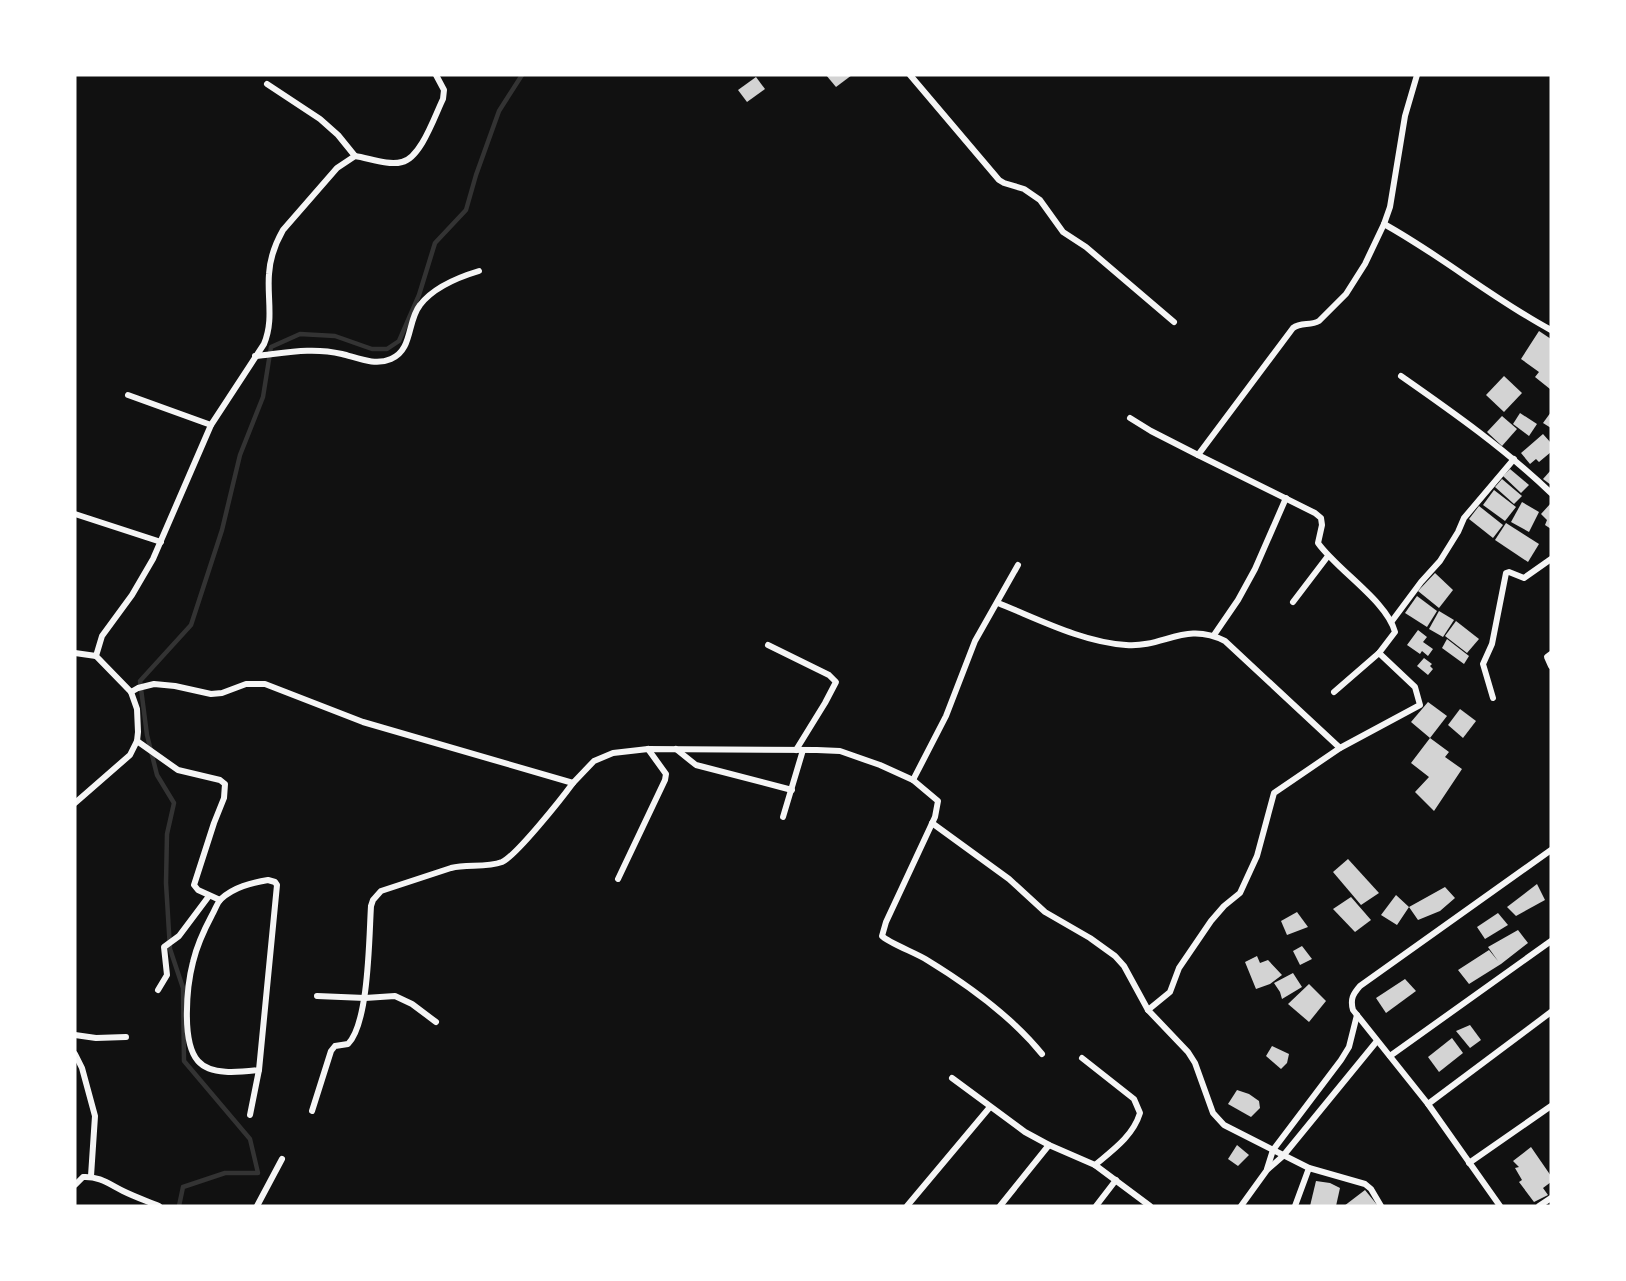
<svg xmlns="http://www.w3.org/2000/svg" width="1626" height="1281" font-family="Helvetica,sans-serif">
  <style>
    .lines { fill: none; stroke-linecap: round; stroke-linejoin: round }
    .stream { stroke: #333; stroke-width: 4.5 }
    .building { fill: #d3d3d3 }
    .minor { stroke: #f5f5f5; stroke-width: 6 }
  </style>
  <rect width="100%" height="100%" fill="#111"/>
  <g class="lines">
    <!-- stream -->
    <polyline class="stream" points="179,1206 183,1187 225,1173 258,1173 250,1139 184,1061 183,988 170,949 166,883 167,834 174,803 157,775 147,735 140,681 191,625 222,530 240,455 263,397 271,347 300,334 335,336 372,349 387,349 399,341 419,295 435,243 466,210 476,175 499,111 522,75"/>
  </g>
  <!-- building -->
  <g class="building">
    <polygon points="826,75 852,75 836,87"/>
    <polygon points="756,77 765,89 747,102 738,90"/>
    <polygon points="1539,331 1551,339 1550,389 1535,377 1539,372 1521,359"/>
    <polygon points="1504,376 1522,393 1504,412 1486,395"/>
    <polygon points="1551,412 1551,428 1543,423"/>
    <polygon points="1520,413 1537,424 1529,436 1513,424"/>
    <polygon points="1502,416 1517,429 1502,446 1487,432"/>
    <polygon points="1543,434 1551,443 1551,452 1539,462 1536,459 1530,464 1521,453"/>
    <polygon points="1510,469 1529,485 1521,493 1503,476"/>
    <polygon points="1551,470 1551,485 1543,479"/>
    <polygon points="1502,479 1522,496 1514,504 1495,487"/>
    <polygon points="1494,490 1516,507 1505,521 1483,505"/>
    <polygon points="1522,502 1539,512 1529,532 1511,522"/>
    <polygon points="1551,503 1551,529 1545,525 1547,520 1541,514"/>
    <polygon points="1479,506 1503,525 1493,538 1469,519"/>
    <polygon points="1506,523 1539,544 1528,562 1495,540"/>
    <polygon points="1435,573 1453,590 1439,608 1418,591"/>
    <polygon points="1417,596 1437,611 1427,627 1405,613"/>
    <polygon points="1439,611 1454,620 1443,637 1429,629"/>
    <polygon points="1456,621 1479,639 1467,653 1445,636"/>
    <polygon points="1418,630 1427,637 1423,642 1433,649 1428,656 1422,651 1420,654 1407,645"/>
    <polygon points="1447,639 1469,656 1464,664 1442,648"/>
    <polygon points="1424,658 1432,664 1430,666 1433,669 1428,675 1417,666"/>
    <polygon points="1428,702 1447,716 1430,738 1411,722"/>
    <polygon points="1460,709 1476,721 1463,738 1448,725"/>
    <polygon points="1430,738 1449,752 1445,757 1462,769 1434,811 1415,792 1429,777 1411,763"/>
    <polygon points="1348,859 1379,893 1361,905 1333,872"/>
    <polygon points="1537,884 1545,900 1516,916 1507,907"/>
    <polygon points="1445,887 1455,898 1440,911 1418,920 1409,907 1397,925 1381,915 1396,895 1409,907"/>
    <polygon points="1351,897 1371,920 1355,932 1333,909"/>
    <polygon points="1297,912 1308,927 1287,935 1281,921"/>
    <polygon points="1498,913 1508,925 1485,939 1477,927"/>
    <polygon points="1518,930 1528,943 1501,964 1469,984 1458,970 1489,950 1498,961 1488,947"/>
    <polygon points="1302,946 1312,959 1300,965 1293,951"/>
    <polygon points="1257,956 1260,963 1268,960 1282,975 1270,984 1256,989 1245,962"/>
    <polygon points="1293,973 1302,987 1282,999 1280,992 1274,983"/>
    <polygon points="1405,979 1416,991 1386,1013 1376,998"/>
    <polygon points="1309,984 1326,1001 1309,1022 1288,1004"/>
    <polygon points="1470,1025 1481,1040 1470,1048 1456,1031"/>
    <polygon points="1452,1038 1463,1053 1439,1072 1428,1057"/>
    <polygon points="1272,1046 1289,1054 1287,1063 1281,1069 1266,1056"/>
    <polygon points="1237,1090 1249,1094 1259,1101 1260,1108 1251,1117 1228,1104"/>
    <polygon points="1237,1145 1249,1155 1238,1166 1228,1159"/>
    <polygon points="1531,1147 1551,1176 1551,1182 1543,1188 1548,1195 1534,1202 1519,1182 1522,1180 1515,1168 1519,1167 1513,1161"/>
    <polygon points="1316,1181 1330,1183 1340,1188 1336,1206 1310,1206"/>
    <polygon points="1365,1190 1378,1206 1344,1206"/>
  </g>
  <g class="lines">
    <!-- minor -->
    <g class="minor">
      <polyline points="910,75 999,180 1004,183 1024,189 1040,200 1063,232 1086,247 1174,322"/>
      <polyline points="267,84 320,119 338,135 355,156"/>
      <path d="M 1384,224 C 1442,256 1493,299 1551,330"/>
      <path d="M 255,356 C 285,353 312,347 342,354 C 358,358 375,366 391,359 C 413,350 407,321 420,305 C 433,288 459,277 479,271"/>
      <path d="M 1401,376 C 1454,413 1505,449 1551,493"/>
      <polyline points="128,395 211,425"/>
      <polyline points="1130,418 1151,431 1198,455"/>
      <polyline points="75,514 161,542"/>
      <polyline points="1293,602 1328,556"/>
      <path d="M 998,603 C 1038,619 1082,642 1126,645 C 1164,648 1185,621 1225,641 L 1340,748"/>
      <polyline points="1392,621 1421,582 1440,561 1458,532 1464,518 1514,459"/>
      <polyline points="1214,635 1238,600 1255,569 1286,498"/>
      <polyline points="768,645 829,675 836,682 825,703 796,750"/>
      <polyline points="75,653 96,656"/>
      <polyline points="1551,654 1547,657 1551,666"/>
      <path d="M 131,692 L 138,688 L 154,684 L 175,686 L 211,694 L 222,693 L 246,684 L 265,684 L 363,722 L 573,783 L 594,761 L 613,753 L 648,749 L 817,750 L 840,751 L 880,765 L 913,780 L 938,801 L 935,817 L 886,922 L 882,936 C 887,942 918,954 927,960 C 968,985 1012,1017 1042,1054"/>
      <path d="M 1334,692 L 1379,653 L 1395,632 C 1387,601 1337,570 1318,543 L 1322,525 L 1321,518 L 1315,513 L 1198,455 L 1293,328 C 1301,322 1310,326 1319,321 L 1346,294 L 1365,264 L 1384,224 L 1390,207 L 1405,116 L 1417,75"/>
      <polyline points="1493,698 1483,664 1492,644 1506,573 1509,572 1524,578 1551,559"/>
      <polyline points="137,741 178,770 220,780 225,784 224,798 214,823 194,885 198,890 220,900"/>
      <polyline points="676,749 696,765 792,790"/>
      <polyline points="913,780 946,716 975,641 1018,565"/>
      <path d="M 75,803 L 130,755 L 137,741 L 138,732 L 137,709 L 131,692 L 96,656 L 102,636 L 132,595 L 153,559 L 211,425 L 264,344 C 274,320 267,298 269,274 C 270,257 275,244 283,230 L 337,168 L 355,156 C 369,158 388,166 402,162 C 421,158 435,115 443,99 L 444,90 L 436,75"/>
      <polyline points="783,817 803,750"/>
      <polyline points="932,823 1009,879 1045,912 1090,938 1115,956 1124,966 1148,1010 1188,1052 1195,1063 1213,1113 1224,1125 1309,1168 1365,1184 1371,1189 1381,1206"/>
      <polyline points="618,879 665,780 666,774 648,749"/>
      <path d="M 268,880 L 275,882 L 277,885 L 259,1070 C 241,1072 211,1076 198,1061 C 181,1042 187,985 193,962 C 197,945 204,930 212,915 C 215,910 217,903 221,899 C 234,887 251,883 268,880 Z"/>
      <polyline points="158,990 167,975 164,947 179,936 209,896"/>
      <polyline points="317,996 365,998 395,996 412,1004 436,1022"/>
      <polyline points="1148,1010 1170,992 1179,968 1211,921 1224,906 1240,893 1257,856 1274,793 1340,748 1420,705 1415,687 1379,653"/>
      <polyline points="75,1035 96,1038 126,1037"/>
      <polyline points="75,1054 82,1068 95,1116 91,1176"/>
      <polyline points="1390,1056 1551,941"/>
      <path d="M 1082,1058 L 1134,1099 L 1140,1113 C 1133,1136 1113,1150 1095,1165"/>
      <polyline points="952,1078 1025,1132 1049,1145 1095,1165 1150,1206"/>
      <polyline points="1428,1104 1551,1012"/>
      <path d="M 312,1111 L 331,1051 L 335,1046 L 348,1044 C 369,1023 369,937 371,906 L 373,900 L 381,891 L 451,868 C 467,864 486,868 502,862 C 516,856 562,798 573,783"/>
      <polyline points="250,1115 259,1070"/>
      <polyline points="1469,1163 1551,1106"/>
      <polyline points="1267,1169 1273,1150 1341,1060 1349,1047 1357,1015"/>
      <path d="M 75,1185 L 83,1177 C 99,1176 109,1184 123,1191 C 135,1197 147,1201 159,1206"/>
      <polyline points="257,1206 282,1159"/>
      <polyline points="907,1206 990,1107"/>
      <polyline points="1000,1206 1049,1145"/>
      <polyline points="1096,1206 1116,1180"/>
      <polyline points="1241,1206 1267,1170 1283,1156 1377,1041"/>
      <polyline points="1295,1206 1309,1168"/>
      <path d="M 1500,1206 L 1428,1104 L 1353,1010 C 1350,999 1353,994 1360,986 L 1551,850"/>
      <polyline points="1539,1206 1551,1198"/>
    </g>
  </g>
  <!-- border -->
  <rect width="1626" height="1281" fill="none" stroke="#ffffff" stroke-width="153"/>
</svg>
